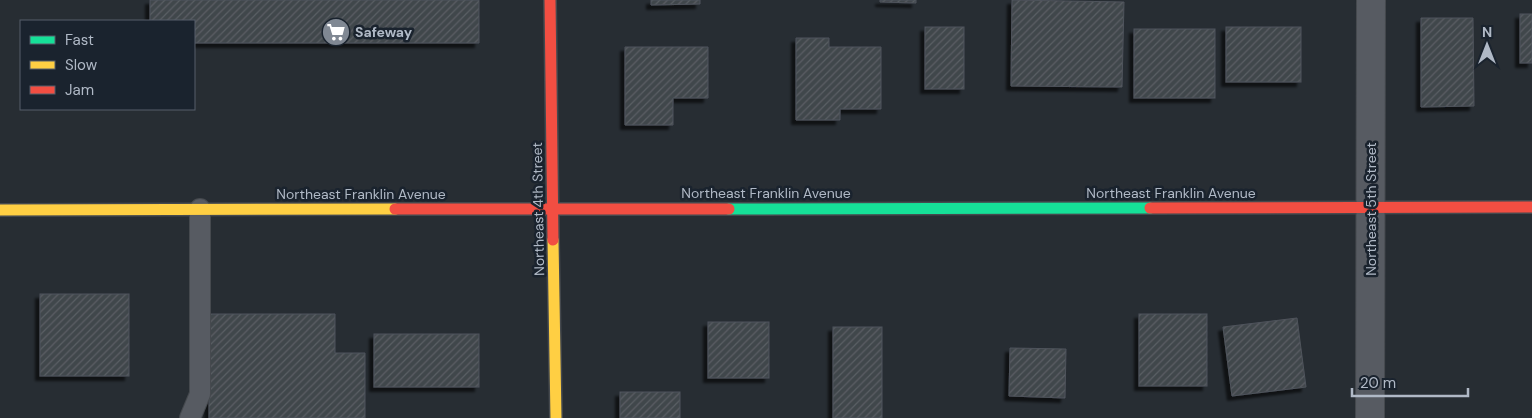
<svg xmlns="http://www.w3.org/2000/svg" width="1532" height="418" font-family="'DM Sans',sans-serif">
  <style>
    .building { fill: url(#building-hatch); stroke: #4f545c; filter: url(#shadow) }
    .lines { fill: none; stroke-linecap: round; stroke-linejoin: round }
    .lane-casing { stroke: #45494e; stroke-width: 22 }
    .street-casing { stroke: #45494e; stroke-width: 30 }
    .fast-casing { stroke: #45494e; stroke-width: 14 }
    .slow-casing { stroke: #45494e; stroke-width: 14 }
    .jam-casing { stroke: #45494e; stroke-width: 14 }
    .lane { stroke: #575b62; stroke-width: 20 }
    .street { stroke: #575b62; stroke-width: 28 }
    .fast { stroke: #16e098; stroke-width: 11 }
    .slow { stroke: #ffcf43; stroke-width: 11 }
    .jam { stroke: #f24e42; stroke-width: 11 }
    .labels { text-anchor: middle; stroke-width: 5; stroke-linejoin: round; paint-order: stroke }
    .poi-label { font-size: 14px; font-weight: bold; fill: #b0b9c6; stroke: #1a232e; text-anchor: start }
    .street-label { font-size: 14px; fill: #b0b9c6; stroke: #1a232e }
  </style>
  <defs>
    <pattern id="building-hatch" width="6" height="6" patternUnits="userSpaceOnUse" patternTransform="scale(1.25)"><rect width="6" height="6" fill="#41464c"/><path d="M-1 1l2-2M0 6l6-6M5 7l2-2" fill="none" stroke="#5a5f64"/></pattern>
    <filter id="shadow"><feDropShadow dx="-4.5" dy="4.5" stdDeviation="1" flood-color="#0009"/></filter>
  </defs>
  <rect width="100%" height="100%" fill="#272d33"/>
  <!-- building -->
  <g class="building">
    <polygon points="150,0 479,0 479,43 194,43 194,21 150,21"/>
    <polygon points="651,0 700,0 700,4 651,5"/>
    <polygon points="880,0 916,0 916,3 880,2"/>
    <polygon points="1012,0 1124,2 1122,87 1011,86"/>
    <rect x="1520" y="14" width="12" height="49"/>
    <polygon points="1421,18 1473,18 1474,106 1421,107"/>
    <rect x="925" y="27" width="39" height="62"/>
    <rect x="1226" y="27" width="75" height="55"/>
    <rect x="1134" y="29" width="81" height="69"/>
    <polygon points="796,38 829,38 829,47 881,47 881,109 840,109 840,120 796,120"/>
    <polygon points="625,47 708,47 708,98 673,98 673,125 625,125"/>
    <rect x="40" y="294" width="89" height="82"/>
    <polygon points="209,314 335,314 335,353 365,353 365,418 209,418"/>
    <rect x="1139" y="314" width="68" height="72"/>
    <polygon points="1297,318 1306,387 1232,396 1223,327"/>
    <rect x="708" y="322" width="61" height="56"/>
    <rect x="833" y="327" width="49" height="91"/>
    <rect x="374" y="334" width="105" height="53"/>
    <polygon points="1010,348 1066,349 1065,398 1009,396"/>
    <rect x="620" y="392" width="60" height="26"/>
  </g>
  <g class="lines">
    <defs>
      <polyline id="lane" points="190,418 200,394 200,209"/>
      <polyline id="street" points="1370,418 1371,0"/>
      <polyline id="fast" points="729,209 1150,208"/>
      <g id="slow">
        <polyline points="0,210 395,209"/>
        <polyline points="553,240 556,418"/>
      </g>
      <g id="jam">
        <polyline points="550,0 553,240"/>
        <polyline points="1150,208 1532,207"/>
        <polyline points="395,209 729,209"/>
      </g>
    </defs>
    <!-- lane casing -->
    <use href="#lane" class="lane-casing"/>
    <!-- street casing -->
    <use href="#street" class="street-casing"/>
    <!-- fast casing -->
    <use href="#fast" class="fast-casing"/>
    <!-- slow casing -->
    <use href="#slow" class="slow-casing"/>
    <!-- jam casing -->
    <use href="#jam" class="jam-casing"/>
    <!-- lane -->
    <use href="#lane" class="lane"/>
    <!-- street -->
    <use href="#street" class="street"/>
    <!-- fast -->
    <use href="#fast" class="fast"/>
    <!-- slow -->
    <use href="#slow" class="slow"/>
    <!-- jam -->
    <use href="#jam" class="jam"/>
  </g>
  <!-- icons -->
  <defs>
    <symbol id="supermarket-disc" viewBox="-11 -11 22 22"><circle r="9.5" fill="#808893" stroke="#1a232e"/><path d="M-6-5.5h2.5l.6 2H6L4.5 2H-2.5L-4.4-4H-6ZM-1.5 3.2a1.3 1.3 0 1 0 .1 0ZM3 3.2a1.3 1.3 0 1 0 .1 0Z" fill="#fff"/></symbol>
  </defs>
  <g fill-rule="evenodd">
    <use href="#supermarket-disc" x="320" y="16" width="32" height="32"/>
  </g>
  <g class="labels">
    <!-- poi labels -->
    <g class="poi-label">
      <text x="355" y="37">Safeway</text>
    </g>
    <!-- street labels -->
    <g class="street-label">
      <text x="766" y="198">Northeast Franklin Avenue</text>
      <text x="1171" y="198">Northeast Franklin Avenue</text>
      <text x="361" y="199">Northeast Franklin Avenue</text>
      <text transform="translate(538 209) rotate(-91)" y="5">Northeast 4th Street</text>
      <text transform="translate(1371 209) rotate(-90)" y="5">Northeast 5th Street</text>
    </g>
  </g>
  <!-- legend -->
  <rect x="20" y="20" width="175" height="90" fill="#1a232e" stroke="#565f6b"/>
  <rect x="30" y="36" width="25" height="8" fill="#16e098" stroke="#565f6b"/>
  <text x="65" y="45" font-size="15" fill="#b0b9c6">Fast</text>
  <rect x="30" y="61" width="25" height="8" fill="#ffcf43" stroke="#565f6b"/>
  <text x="65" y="70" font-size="15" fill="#b0b9c6">Slow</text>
  <rect x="30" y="86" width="25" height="8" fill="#f24e42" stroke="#565f6b"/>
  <text x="65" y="95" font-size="15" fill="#b0b9c6">Jam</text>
  <!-- north arrow -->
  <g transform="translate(1487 45)" stroke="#1a232e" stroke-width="4" paint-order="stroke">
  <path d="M0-4L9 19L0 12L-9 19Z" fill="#b0b9c6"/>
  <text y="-8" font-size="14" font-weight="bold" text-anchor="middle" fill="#b0b9c6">N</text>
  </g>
  <!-- scale -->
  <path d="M1352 388v8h116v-8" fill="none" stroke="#b0b9c6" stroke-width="2.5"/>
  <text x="1360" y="388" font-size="15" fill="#b0b9c6" stroke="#1a232e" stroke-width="4" paint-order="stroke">20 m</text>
</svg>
